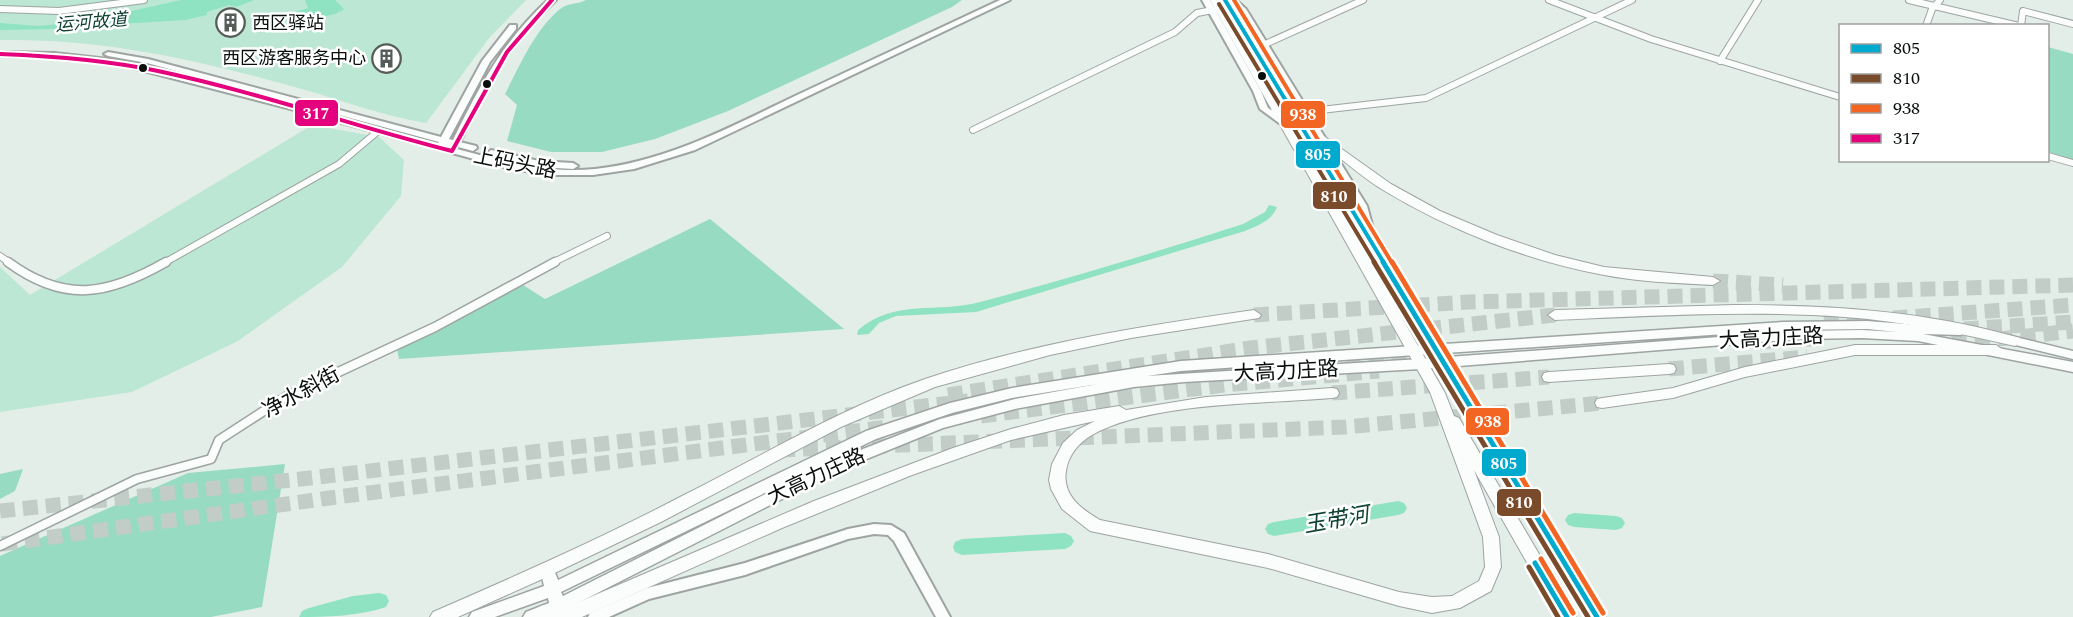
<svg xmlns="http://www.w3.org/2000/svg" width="2073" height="617" font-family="Spectral,'Noto Sans SC',serif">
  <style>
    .green { fill: #bbe7d4 }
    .forest { fill: #96dbc2 }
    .water { fill: #8fe3c3 }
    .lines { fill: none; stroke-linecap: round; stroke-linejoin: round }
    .river { fill: #8fe3c3; fill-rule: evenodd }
    .highway-tunnel { stroke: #c3cdc8; stroke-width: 15; stroke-dasharray: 15 8; stroke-linecap: butt }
    .street-far1-casing { stroke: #9da4a1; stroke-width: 8 }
    .street-casing { stroke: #9da4a1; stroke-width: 11 }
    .secondary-casing { stroke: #9da4a1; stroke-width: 4 }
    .primary-casing { stroke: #9da4a1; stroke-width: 3 }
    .highway-casing { stroke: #9da4a1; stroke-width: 2 }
    .street-far1 { stroke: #fbfcfc; stroke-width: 6 }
    .street { stroke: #fbfcfc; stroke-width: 8 }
    .secondary { fill: #fbfcfc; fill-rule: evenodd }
    .primary { fill: #fbfcfc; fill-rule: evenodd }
    .highway { fill: #fbfcfc; fill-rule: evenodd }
    .bus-1-far1-casing { stroke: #fff; stroke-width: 8 }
    .bus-1-casing { stroke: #fff; stroke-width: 10 }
    .bus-2-far1-casing { stroke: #fff; stroke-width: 8 }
    .bus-2-casing { stroke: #fff; stroke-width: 10 }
    .bus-3-far1-casing { stroke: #fff; stroke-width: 8 }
    .bus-3-casing { stroke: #fff; stroke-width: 10 }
    .bus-4-casing { stroke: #fff; stroke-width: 8 }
    .bus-1-far1 { stroke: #00a9ce; stroke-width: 4 }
    .bus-1 { stroke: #00a9ce; stroke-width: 5 }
    .bus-2-far1 { stroke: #7a4b2a; stroke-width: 4 }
    .bus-2 { stroke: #7a4b2a; stroke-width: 5 }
    .bus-3-far1 { stroke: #f26522; stroke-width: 4 }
    .bus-3 { stroke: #f26522; stroke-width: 5 }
    .bus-4 { stroke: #e5007d; stroke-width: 4 }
    .bus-dot { fill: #090f0c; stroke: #fff; stroke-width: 2 }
    .labels { text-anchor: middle; stroke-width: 5; stroke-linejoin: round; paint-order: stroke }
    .far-water-label { font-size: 18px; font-style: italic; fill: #114332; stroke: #fff }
    .far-poi-label { font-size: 18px; fill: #090f0c; stroke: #fff; text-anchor: start }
    .street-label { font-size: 21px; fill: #090f0c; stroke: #fff }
    .water-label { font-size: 22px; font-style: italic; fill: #114332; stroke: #fff }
    .line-badge { stroke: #fff; stroke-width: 2 }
    .badge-label { font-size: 16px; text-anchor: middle; font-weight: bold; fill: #fff }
  </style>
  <rect width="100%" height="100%" fill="#e4eee9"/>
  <!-- green -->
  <g class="green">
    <path d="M 0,0 L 526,0 L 490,37 L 426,123 C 384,116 343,101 302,89 C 203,61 103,38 0,40 Z"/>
    <polygon points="312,125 379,137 404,160 401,196 342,267 238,341 132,392 0,412 0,267 30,295"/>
  </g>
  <!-- forest -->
  <g class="forest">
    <path d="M 586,0 L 962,0 L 952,7 L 728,111 L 655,139 L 602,152 L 551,152 L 507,141 L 517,105 L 505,94 C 519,67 537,25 563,7 C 570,3 579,4 586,0 Z"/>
    <polygon points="2048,47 2073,54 2073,159 2048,152"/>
    <polygon points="710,219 844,329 399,359 397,349 520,283 545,299"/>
    <polygon points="285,464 262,607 211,617 0,617 0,556 188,473"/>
    <polygon points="23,469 15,491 0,499 0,474"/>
  </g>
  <!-- water -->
  <g class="water">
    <polygon points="181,0 254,0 236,7 229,5 207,12 207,15 185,20 119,24 110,29 93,22 56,29 0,30 0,23 38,26 82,22"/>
    <polygon points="305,0 335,0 344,9 335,14 299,22 288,14 308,8"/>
    <path d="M 1269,205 L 1277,207 C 1272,221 1257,226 1245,231 L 976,312 L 896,316 L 879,323 L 869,334 L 857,335 L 858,330 C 897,298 935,314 980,302 C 1068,279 1156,252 1243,224 L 1265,212 Z"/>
  </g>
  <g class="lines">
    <!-- river -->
    <g class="river">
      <polygon points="1398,501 1404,503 1407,508 1404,513 1398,515 1274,536 1268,534 1265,529 1268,524 1274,522"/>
      <polygon points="1574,513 1616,516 1622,518 1625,523 1622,528 1616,530 1574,527 1568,525 1565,520 1568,515"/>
      <polygon points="1065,533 1071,536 1074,541 1071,546 1065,549 962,555 955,552 953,547 955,542 962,539"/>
      <path d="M 379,593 L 386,595 L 389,601 L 386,607 C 361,616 326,617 299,617 L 302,611 L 309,608 L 353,596 Z"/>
    </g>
    <!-- highway-tunnel -->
    <g class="highway-tunnel">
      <polyline points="1713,281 1783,285"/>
      <polyline points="1254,315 1469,302 2073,285"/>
      <polyline points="1824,323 2073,305"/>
      <polyline points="1964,329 2073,322"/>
      <polyline points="1760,342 1825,338"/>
      <polyline points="1952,344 2073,331"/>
      <polyline points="1277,369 1407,355"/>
      <polyline points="1669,369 1807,357"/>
      <polyline points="1332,393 1549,377"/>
      <polyline points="948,395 1250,348 1555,315"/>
      <polyline points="1020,396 1070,390"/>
      <polyline points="981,416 1225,385 1379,371"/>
      <polyline points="906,425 950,420"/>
      <polyline points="780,450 1345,427 1602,403"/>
      <polyline points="0,511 301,479 968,401"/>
      <polyline points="2,544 329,498 887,427"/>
    </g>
    <defs>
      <g id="street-far1">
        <polyline points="1549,0 1651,39 1840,97"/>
        <polyline points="1909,0 2019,26"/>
        <polyline points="0,9 59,11 144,0"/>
        <polyline points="1926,26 1932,9 1940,0"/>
        <polyline points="2021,26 2023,11 2073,24"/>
        <polyline points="1250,51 1363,0"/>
        <polyline points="1720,61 1758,0"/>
        <polyline points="1303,112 1426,98 1632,0"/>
        <polyline points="973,130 1175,32 1197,13 1218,9"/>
        <polyline points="2048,156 2073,163"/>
        <polyline points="0,256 10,263"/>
        <polyline points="164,263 339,164 377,132"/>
        <polyline points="552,263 607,236"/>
      </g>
      <g id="street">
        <path d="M 8,262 C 65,304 108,295 166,262"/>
        <polyline points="0,546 137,479 211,459 219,440 287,396 435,327 555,262"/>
      </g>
      <g id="secondary">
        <path d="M 548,0 L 556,0 C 544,13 531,23 520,37 C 496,69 478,106 460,142 L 476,146 L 477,148 L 473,151 L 458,147 L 457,149 C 502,161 548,174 595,169 C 668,161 730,127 795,96 C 863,64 932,32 1000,0 L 1010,0 L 695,150 L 634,169 L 593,175 L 549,175 L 507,168 L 291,109 L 117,64 L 54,57 L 0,56 L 0,52 L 54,53 L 117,60 L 297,105 L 438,143 L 439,142 L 147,63 L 108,56 L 104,54 L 108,52 L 148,59 L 441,137 L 482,61 L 510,25 L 516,25 L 516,29 L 490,62 L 449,139 L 453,140 C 479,87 503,41 548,0 Z"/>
        <polygon points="1202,0 1210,0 1261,91 1268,108 1285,119 1285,123 1279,123 1260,109 1253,91"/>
        <polygon points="1228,0 1236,0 1246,9 1367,206 1375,236 1373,238 1370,239 1365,236 1357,206 1239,10"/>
        <polygon points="491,150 539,161 573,163 578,166 573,169 539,167 488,155 487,153"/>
        <polygon points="874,524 891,525 904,533 950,617 936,617 894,541 888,535 874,534 848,539 745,575 649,599 609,617 588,617 590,613 647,588 745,563 848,529"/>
      </g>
      <g id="primary">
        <path d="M 1867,321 L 1957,328 L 1961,329 L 1963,332 L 1961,335 L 1923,334 L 2073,362 L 2073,372 L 1918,341 L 1862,338 L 1800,339 L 1421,369 L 1184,382 L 1134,387 L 1015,409 L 943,428 L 837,471 L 566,609 L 569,617 L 553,617 L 553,615 L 548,617 L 523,617 L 526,612 L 549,603 L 548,598 L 495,617 L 469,617 L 472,612 L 544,586 L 540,569 L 542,565 L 547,563 L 552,565 L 558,580 L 866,431 L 950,403 L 1012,388 L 1181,361 L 1783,322 ZM 1867,329 L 1897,332 L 1862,330 L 1800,331 L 1421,359 L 1147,376 L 1181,371 L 1783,330 ZM 1098,384 L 1015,399 L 940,419 L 827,463 L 563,596 L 561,592 L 876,439 L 952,413 L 1012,398 Z"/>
        <polygon points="2007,335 2073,351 2073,359 2003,342 2001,339"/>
      </g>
      <g id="highway">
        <path d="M 1210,0 L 1220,0 L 1445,393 L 1454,416 L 1459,418 L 1576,617 L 1558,617 L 1474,470 L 1499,537 L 1501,567 L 1491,591 L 1460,608 L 1432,613 L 1399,606 L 1268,568 L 1090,531 L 1062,509 L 1051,489 L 1049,480 L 1052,464 L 1063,443 L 1077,430 L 1095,421 L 1011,440 L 912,475 L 782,528 L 582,617 L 536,617 L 534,613 L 537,608 L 543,605 L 560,610 L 814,501 L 953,448 L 1011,429 L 1064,415 L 1119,406 L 1126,410 L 1206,397 L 1332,388 L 1337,389 L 1339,393 L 1337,397 L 1332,398 C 1264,404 1150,402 1092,435 C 1079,442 1068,456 1066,471 C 1062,495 1081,509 1100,520 L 1268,554 L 1399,592 L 1432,597 L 1452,596 L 1479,581 L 1485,567 L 1483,537 L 1430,392 Z"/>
        <polygon points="1220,0 1230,0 1606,617 1588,617"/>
        <path d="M 1318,132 L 1391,184 L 1440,211 L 1497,235 L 1555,255 L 1604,267 L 1713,277 L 1720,281 L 1713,285 C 1677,283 1640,282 1604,275 C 1528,261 1449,230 1383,190 C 1359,175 1337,155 1314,137 L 1314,133 Z"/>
        <path d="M 1735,305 C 1831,305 1928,311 2020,338 L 2022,341 L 2015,346 C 1958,333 1902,321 1844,317 C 1748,310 1651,316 1555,320 L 1548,315 L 1555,310 Z"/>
        <path d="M 1254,310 L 1261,315 L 1259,318 L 1131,338 L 1050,355 L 935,387 L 841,427 L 661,522 L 538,581 L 458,617 L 430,617 L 433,612 C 518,575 602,538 684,495 C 764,455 841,408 925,379 C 1032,343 1143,326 1254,310 Z"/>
        <polygon points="1855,345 1996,345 2003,350 1996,355 1855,355 1745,377 1673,398 1602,408 1597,407 1595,403 1597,399 1602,398 1673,388 1745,367"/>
        <polygon points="1669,364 1674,365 1676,369 1674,373 1669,374 1549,382 1544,381 1542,377 1544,373 1549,372"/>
      </g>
    </defs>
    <!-- street-far1 casing -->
    <use href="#street-far1" class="street-far1-casing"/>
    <!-- street casing -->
    <use href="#street" class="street-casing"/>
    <!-- secondary casing -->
    <use href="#secondary" class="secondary-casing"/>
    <!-- primary casing -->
    <use href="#primary" class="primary-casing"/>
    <!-- highway casing -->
    <use href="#highway" class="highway-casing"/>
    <!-- street-far1 -->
    <use href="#street-far1" class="street-far1"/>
    <!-- street -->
    <use href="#street" class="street"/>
    <!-- secondary -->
    <use href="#secondary" class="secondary"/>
    <!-- primary -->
    <use href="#primary" class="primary"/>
    <!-- highway -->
    <use href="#highway" class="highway"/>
    <defs>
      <polyline id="bus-1-far1" points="1225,0 1384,263"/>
      <g id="bus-1">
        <polyline points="1383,262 1597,617"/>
        <polyline points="1535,563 1567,617"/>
      </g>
      <polyline id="bus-2-far1" points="1219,4 1375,263"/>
      <g id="bus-2">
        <polyline points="1374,262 1588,617"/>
        <polyline points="1529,567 1558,617"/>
      </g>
      <polyline id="bus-3-far1" points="1234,0 1392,263"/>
      <g id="bus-3">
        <polyline points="1392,262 1603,613"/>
        <polyline points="1541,559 1573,613"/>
      </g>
      <path id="bus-4" d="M 0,54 C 53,56 106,60 158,71 C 257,92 354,126 452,151 L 507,52 L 552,0"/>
    </defs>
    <!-- bus-1-far1 casing -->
    <use href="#bus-1-far1" class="bus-1-far1-casing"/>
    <!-- bus-1 casing -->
    <use href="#bus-1" class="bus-1-casing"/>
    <!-- bus-2-far1 casing -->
    <use href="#bus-2-far1" class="bus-2-far1-casing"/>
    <!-- bus-2 casing -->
    <use href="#bus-2" class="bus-2-casing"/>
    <!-- bus-3-far1 casing -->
    <use href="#bus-3-far1" class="bus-3-far1-casing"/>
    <!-- bus-3 casing -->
    <use href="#bus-3" class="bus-3-casing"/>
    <!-- bus-4 casing -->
    <use href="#bus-4" class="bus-4-casing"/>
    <!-- bus-1-far1 -->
    <use href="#bus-1-far1" class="bus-1-far1"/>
    <!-- bus-1 -->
    <use href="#bus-1" class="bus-1"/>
    <!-- bus-2-far1 -->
    <use href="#bus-2-far1" class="bus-2-far1"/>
    <!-- bus-2 -->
    <use href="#bus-2" class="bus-2"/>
    <!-- bus-3-far1 -->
    <use href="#bus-3-far1" class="bus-3-far1"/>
    <!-- bus-3 -->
    <use href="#bus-3" class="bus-3"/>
    <!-- bus-4 -->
    <use href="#bus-4" class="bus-4"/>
  </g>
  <!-- icons -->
  <defs>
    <symbol id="building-ring" viewBox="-11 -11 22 22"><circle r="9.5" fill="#fff" stroke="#565d59" stroke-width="1.5"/><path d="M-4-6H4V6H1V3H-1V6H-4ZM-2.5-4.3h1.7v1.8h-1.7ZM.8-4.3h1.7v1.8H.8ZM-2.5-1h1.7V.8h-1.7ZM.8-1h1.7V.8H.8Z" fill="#565d59"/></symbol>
  </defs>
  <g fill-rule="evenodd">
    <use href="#building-ring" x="214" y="6" width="33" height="33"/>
    <use href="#building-ring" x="370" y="42" width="33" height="33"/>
  </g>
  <!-- markers -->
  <g class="bus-dot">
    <circle cx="143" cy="68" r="5"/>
    <circle cx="1262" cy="76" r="5"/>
    <circle cx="487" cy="84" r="5"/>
  </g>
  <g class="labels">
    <!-- far-water labels -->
    <g class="far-water-label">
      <text transform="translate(91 22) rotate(-5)" y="6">运河故道</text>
    </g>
    <!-- far-poi labels -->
    <g class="far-poi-label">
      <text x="252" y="29">西区驿站</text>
      <text x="366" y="64" text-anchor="end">西区游客服务中心</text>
    </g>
    <!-- street labels -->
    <g class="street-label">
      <text transform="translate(515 163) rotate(11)" y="7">上码头路</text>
      <text transform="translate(1771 338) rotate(-3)" y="7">大高力庄路</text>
      <text transform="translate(1286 371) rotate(-3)" y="7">大高力庄路</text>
      <text transform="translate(301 392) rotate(-28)" y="7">净水斜街</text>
      <text transform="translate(816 476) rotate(-25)" y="7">大高力庄路</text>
    </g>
    <!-- water labels -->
    <g class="water-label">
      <text transform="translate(1336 519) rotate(-10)" y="8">玉带河</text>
    </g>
  </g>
  <g class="line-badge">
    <rect x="294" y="99" width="45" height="28" rx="6" fill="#e5007d"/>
    <rect x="1280" y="100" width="46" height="29" rx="6" fill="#f26522"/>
    <rect x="1295" y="140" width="46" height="29" rx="6" fill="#00a9ce"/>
    <rect x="1312" y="181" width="45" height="29" rx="6" fill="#7a4b2a"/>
    <rect x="1465" y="407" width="45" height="29" rx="6" fill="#f26522"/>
    <rect x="1481" y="448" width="46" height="29" rx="6" fill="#00a9ce"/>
    <rect x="1496" y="488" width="46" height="29" rx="6" fill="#7a4b2a"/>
  </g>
  <g class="badge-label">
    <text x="316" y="119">317</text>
    <text x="1303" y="120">938</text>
    <text x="1318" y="160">805</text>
    <text x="1334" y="202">810</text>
    <text x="1488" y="427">938</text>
    <text x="1504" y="469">805</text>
    <text x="1519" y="508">810</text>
  </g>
  <!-- legend -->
  <rect x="1839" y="24" width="210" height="138" fill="#ffffff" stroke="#9d9f9e" stroke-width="1.5"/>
  <rect x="1851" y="44" width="30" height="9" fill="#00a9ce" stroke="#9d9f9e" stroke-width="1.5"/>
  <text x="1893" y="54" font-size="18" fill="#090f0c">805</text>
  <rect x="1851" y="74" width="30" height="9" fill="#7a4b2a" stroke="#9d9f9e" stroke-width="1.5"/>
  <text x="1893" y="84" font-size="18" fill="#090f0c">810</text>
  <rect x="1851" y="104" width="30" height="9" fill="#f26522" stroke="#9d9f9e" stroke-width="1.5"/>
  <text x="1893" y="114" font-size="18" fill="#090f0c">938</text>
  <rect x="1851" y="134" width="30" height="9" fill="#e5007d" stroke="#9d9f9e" stroke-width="1.5"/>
  <text x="1893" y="144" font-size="18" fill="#090f0c">317</text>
</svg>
